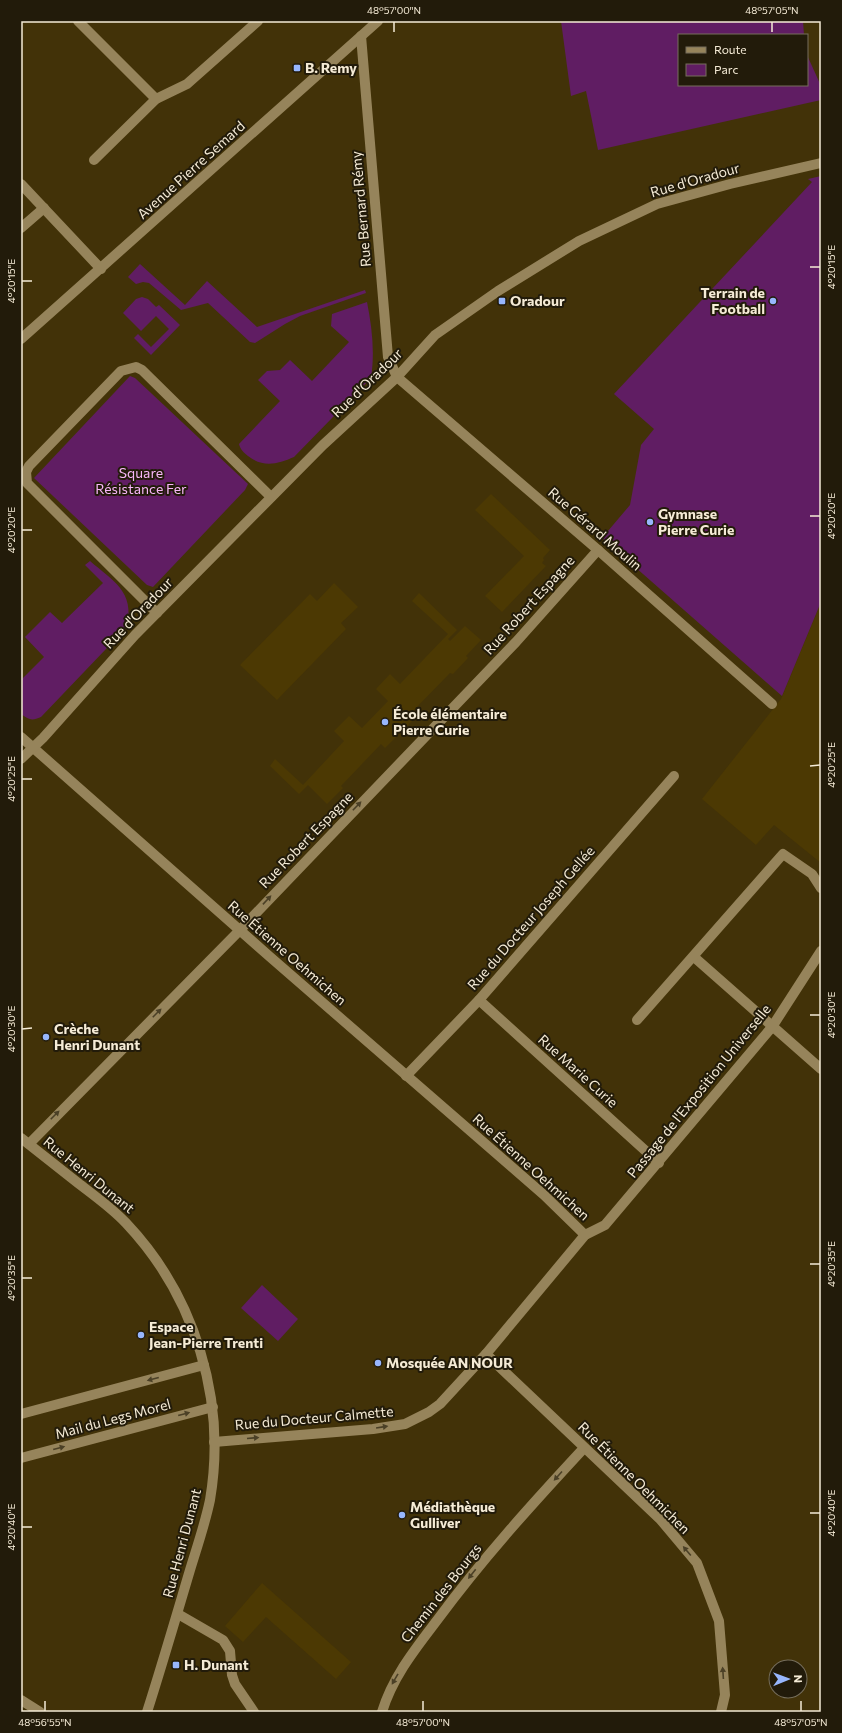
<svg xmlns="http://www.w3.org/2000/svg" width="842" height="1733" font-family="Commissioner,sans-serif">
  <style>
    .built { fill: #4c3903 }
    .green { fill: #601d63 }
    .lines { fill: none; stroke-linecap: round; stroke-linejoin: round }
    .street { stroke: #96845b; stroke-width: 10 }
    .secondary { stroke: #96845b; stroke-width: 10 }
    .oneway { fill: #4b4026 }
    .ticks { fill: none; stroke: #f5ebd6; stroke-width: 1.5 }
    .poi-dot { fill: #97b6fd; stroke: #221b0a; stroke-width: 1.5 }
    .labels { text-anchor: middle; stroke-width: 4; stroke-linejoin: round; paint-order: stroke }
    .poi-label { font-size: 14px; font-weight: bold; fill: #f5ebd6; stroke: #221b0a; text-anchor: start }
    .street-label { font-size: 14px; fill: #f5ebd6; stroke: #221b0a }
    .park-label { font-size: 14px; fill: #f7b5f8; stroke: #221b0a }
    .neatline { fill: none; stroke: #f5ebd6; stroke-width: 1.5 }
    .ticks-label { font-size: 10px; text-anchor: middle; fill: #f5ebd6 }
  </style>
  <rect width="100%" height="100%" fill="#423208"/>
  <!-- built -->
  <g class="built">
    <polygon points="491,494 550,550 543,558 544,560 542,563 546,566 502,612 485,596 524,556 475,510"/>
    <polygon points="334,583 358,607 341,623 346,629 277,700 240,665 310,594 317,601"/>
    <polygon points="419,593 457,630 448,639 450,641 465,626 481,640 466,656 468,658 453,674 450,673 411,713 415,718 385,748 381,744 341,786 343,788 327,804 308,785 299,794 270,766 275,759 303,785 344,741 334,731 349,716 362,728 388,701 376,689 390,674 400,684 448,634 412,601"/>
    <polygon points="821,602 821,863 774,825 756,845 702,799 781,699"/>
    <polygon points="262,1583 351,1662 336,1679 266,1617 243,1642 225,1626"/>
  </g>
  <!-- green -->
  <g class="green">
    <polygon points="561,21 803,21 804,35 679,35 679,85 807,85 807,55 821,86 821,100 598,150 586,91 571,96"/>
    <polygon points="821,176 821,602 782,696 602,538 630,505 641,445 654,429 614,394 812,182 808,179"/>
    <polygon points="140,264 185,305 207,281 257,327 365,290 366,293 300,316 285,324 255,343 250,342 208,303 181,310 149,283 143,282 136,284 128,277"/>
    <polygon points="142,297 148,299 156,307 159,305 180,325 151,355 134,338 138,334 151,347 169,329 156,316 141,331 123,313 136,299"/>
    <path d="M 367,302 C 372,327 375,352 371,378 L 294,457 C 278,464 263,468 248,456 C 244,453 240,449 239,444 L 280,401 L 258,380 L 267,371 L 280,370 L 290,360 L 312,381 L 349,342 L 331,326 L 332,314 Z"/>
    <polygon points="130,376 135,378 248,484 245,490 153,587 147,585 34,478"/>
    <path d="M 90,561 C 113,581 135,591 127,627 L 41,717 C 32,721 29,720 21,714 L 21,680 L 44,657 L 25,637 L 50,612 L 62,623 L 103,583 L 85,565 Z"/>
    <polygon points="262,1285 298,1319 278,1341 241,1308"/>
  </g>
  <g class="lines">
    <!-- street -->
    <g class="street">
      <polyline points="78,21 156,99"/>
      <polyline points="361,36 388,357 397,377 598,550 772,704"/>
      <polyline points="94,160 156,99 187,84 258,21"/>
      <polyline points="21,184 101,269"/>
      <polyline points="21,228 44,208"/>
      <polyline points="157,613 27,483 26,472 29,466 121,371 136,367 142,370 271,497"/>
      <polyline points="21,737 269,956 544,1195 585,1235"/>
      <polyline points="21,759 43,738 135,635 323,445 397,377 435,335 498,291 579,241 657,204 730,184 821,163"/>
      <polyline points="694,957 821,1069"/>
      <polyline points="479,1000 659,1163"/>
      <polyline points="637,1020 783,854 812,874 821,888"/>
      <polyline points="406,1076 479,1000 674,776"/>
      <path d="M 21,1138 C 40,1153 59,1168 78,1183 C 95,1196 112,1208 126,1223 C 195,1296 227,1400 210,1500 C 205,1524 197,1547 190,1570 C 176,1617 162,1665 147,1712"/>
      <polyline points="29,1144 240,930 516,642 598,550"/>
      <polyline points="21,1414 204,1365"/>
      <polyline points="214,1442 373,1429 405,1424 429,1412 440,1404 486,1354"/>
      <polyline points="21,1458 213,1407"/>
      <polyline points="178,1614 223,1640 230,1651 232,1675 235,1684 254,1712"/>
      <polyline points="21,1700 40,1712"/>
      <path d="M 382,1712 C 393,1676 416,1648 438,1619 C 483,1558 533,1503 584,1448"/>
      <polyline points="721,1712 725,1695 719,1621 697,1563 660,1519 486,1354 585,1235 605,1225 772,1027 821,951"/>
    </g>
    <!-- secondary -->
    <polyline class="secondary" points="21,339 378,21"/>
  </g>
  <!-- one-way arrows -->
  <defs><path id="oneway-solid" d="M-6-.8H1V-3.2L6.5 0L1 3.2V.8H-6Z"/></defs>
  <g class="oneway">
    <use href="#oneway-solid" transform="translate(357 806) rotate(-46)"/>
    <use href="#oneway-solid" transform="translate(267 900) rotate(-47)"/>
    <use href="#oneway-solid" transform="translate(157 1013) rotate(-45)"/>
    <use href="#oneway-solid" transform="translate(55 1115) rotate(-45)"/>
    <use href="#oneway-solid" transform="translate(153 1379) rotate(165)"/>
    <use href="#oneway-solid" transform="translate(184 1414) rotate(-15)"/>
    <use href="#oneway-solid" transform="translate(382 1427) rotate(-9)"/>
    <use href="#oneway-solid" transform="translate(253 1438) rotate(-5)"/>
    <use href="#oneway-solid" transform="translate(59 1448) rotate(-15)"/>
    <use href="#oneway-solid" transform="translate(558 1476) rotate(132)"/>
    <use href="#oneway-solid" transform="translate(687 1551) rotate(-130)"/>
    <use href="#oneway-solid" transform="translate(472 1574) rotate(128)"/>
    <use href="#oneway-solid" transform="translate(723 1673) rotate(-94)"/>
    <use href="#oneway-solid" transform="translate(395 1679) rotate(120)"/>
  </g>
  <!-- ticks -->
  <path class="ticks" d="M 394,22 L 394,32M 772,22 L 772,32M 810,267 L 820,267M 22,281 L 32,281M 810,516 L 820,516M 22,530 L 32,530M 810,766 L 820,765M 22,779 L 32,779M 810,1015 L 820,1015M 22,1029 L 32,1028M 810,1264 L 820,1264M 22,1278 L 32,1278M 810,1513 L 820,1513M 22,1527 L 32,1527M 45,1701 L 45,1711M 423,1701 L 423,1711M 801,1701 L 801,1711"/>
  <!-- markers -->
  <g class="poi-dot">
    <rect x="293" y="64" width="8" height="8" rx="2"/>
    <rect x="498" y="297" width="8" height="8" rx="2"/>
    <circle cx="773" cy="301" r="4"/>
    <circle cx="650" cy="522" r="4"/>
    <circle cx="385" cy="722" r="4"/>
    <circle cx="46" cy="1037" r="4"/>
    <circle cx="141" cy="1335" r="4"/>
    <circle cx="378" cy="1363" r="4"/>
    <circle cx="402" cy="1515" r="4"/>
    <rect x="172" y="1661" width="8" height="8" rx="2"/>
  </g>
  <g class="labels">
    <!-- poi labels -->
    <g class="poi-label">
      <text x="305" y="73">B. Remy</text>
      <text x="765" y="298" text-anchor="end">Terrain de<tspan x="765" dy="16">Football</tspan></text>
      <text x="510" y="306">Oradour</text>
      <text x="658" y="519">Gymnase<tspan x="658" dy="16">Pierre Curie</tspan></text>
      <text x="393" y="719">École élémentaire<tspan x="393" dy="16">Pierre Curie</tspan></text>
      <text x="54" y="1034">Crèche<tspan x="54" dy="16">Henri Dunant</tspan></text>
      <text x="149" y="1332">Espace<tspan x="149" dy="16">Jean-Pierre Trenti</tspan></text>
      <text x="386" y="1368">Mosquée AN NOUR</text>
      <text x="410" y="1512">Médiathèque<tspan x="410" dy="16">Gulliver</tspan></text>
      <text x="184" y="1670">H. Dunant</text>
    </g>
    <!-- street labels -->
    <g class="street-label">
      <text transform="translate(191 170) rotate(-42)" y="5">Avenue Pierre Semard</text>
      <text transform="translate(695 180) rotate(-16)" y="5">Rue d'Oradour</text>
      <text transform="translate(361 209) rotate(-95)" y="5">Rue Bernard Rémy</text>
      <text transform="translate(367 383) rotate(-44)" y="5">Rue d'Oradour</text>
      <text transform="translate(595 529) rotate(41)" y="5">Rue Gérard Moulin</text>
      <text transform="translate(529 605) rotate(-48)" y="5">Rue Robert Espagne</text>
      <text transform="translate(138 613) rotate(-46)" y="5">Rue d'Oradour</text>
      <text transform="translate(306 840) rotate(-46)" y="5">Rue Robert Espagne</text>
      <text transform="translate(531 918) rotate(-49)" y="5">Rue du Docteur Joseph Gellée</text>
      <text transform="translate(287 953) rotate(41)" y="5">Rue Étienne Oehmichen</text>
      <text transform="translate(578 1071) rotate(42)" y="5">Rue Marie Curie</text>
      <text transform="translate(699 1091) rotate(-51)" y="5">Passage de l'Exposition Universelle</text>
      <text transform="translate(531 1167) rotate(42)" y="5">Rue Étienne Oehmichen</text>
      <text transform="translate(89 1175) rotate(39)" y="5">Rue Henri Dunant</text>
      <text transform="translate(314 1418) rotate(-5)" y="5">Rue du Docteur Calmette</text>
      <text transform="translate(113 1419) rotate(-15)" y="5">Mail du Legs Morel</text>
      <text transform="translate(634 1478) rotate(45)" y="5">Rue Étienne Oehmichen</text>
      <text transform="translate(182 1543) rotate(-75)" y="5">Rue Henri Dunant</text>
      <text transform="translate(441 1593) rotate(-52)" y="5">Chemin des Bourgs</text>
    </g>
    <!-- park labels -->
    <g class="park-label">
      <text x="141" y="478">Square<tspan x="141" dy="16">Résistance Fer</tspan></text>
    </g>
  </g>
  <!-- border -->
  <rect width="842" height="1733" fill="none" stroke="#221b0a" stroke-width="44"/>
  <!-- legend -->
  <rect x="678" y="34" width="130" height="52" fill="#221b0a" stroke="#766e5c"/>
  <rect x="686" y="47" width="20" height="6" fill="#96845b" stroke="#766e5c"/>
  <text x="714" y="54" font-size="12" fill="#f5ebd6">Route</text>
  <rect x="686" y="64" width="20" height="12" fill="#601d63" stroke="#766e5c"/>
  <text x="714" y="74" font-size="12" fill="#f5ebd6">Parc</text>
  <!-- north arrow -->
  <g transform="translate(788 1679) rotate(89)"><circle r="19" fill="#221b0a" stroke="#766e5c"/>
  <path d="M0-3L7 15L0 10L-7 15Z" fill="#97b6fd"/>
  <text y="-6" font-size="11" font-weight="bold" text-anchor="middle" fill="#f5ebd6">N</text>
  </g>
  <rect x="22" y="22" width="798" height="1689" class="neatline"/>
  <g class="ticks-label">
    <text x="394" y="14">48°57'00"N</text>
    <text x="772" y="14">48°57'05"N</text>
    <text transform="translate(831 267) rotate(-90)" y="4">4°20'15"E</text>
    <text transform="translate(11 281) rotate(-90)" y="4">4°20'15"E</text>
    <text transform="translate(831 516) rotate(-90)" y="4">4°20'20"E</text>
    <text transform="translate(11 530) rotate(-90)" y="4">4°20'20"E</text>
    <text transform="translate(831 765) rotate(-90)" y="4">4°20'25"E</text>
    <text transform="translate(11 779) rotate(-90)" y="4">4°20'25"E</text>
    <text transform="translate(831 1015) rotate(-90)" y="4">4°20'30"E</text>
    <text transform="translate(11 1029) rotate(-90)" y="4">4°20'30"E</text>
    <text transform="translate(831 1264) rotate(-90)" y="4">4°20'35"E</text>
    <text transform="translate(11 1278) rotate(-90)" y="4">4°20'35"E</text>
    <text transform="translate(831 1513) rotate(-90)" y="4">4°20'40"E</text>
    <text transform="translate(11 1527) rotate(-90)" y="4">4°20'40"E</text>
    <text x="45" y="1726">48°56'55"N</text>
    <text x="423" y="1726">48°57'00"N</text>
    <text x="801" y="1726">48°57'05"N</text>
  </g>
</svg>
